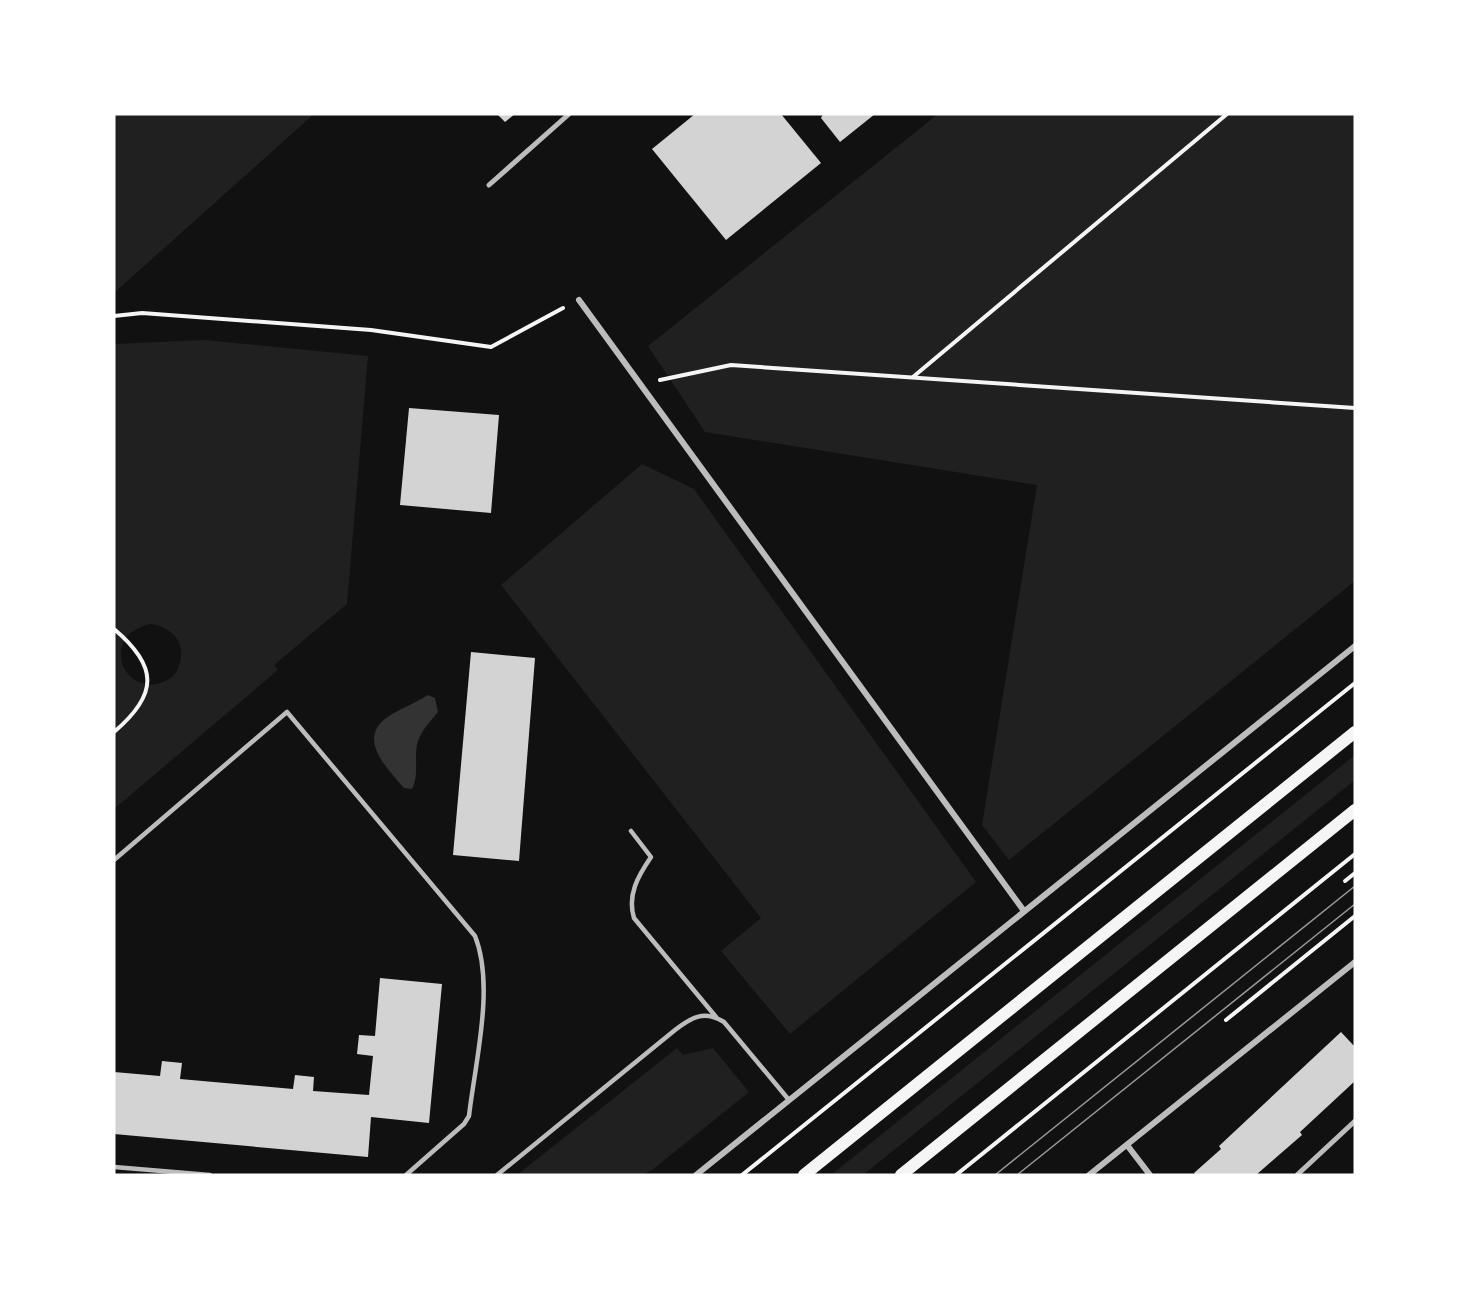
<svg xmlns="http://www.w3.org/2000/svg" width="1469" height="1289" font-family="Rubik,sans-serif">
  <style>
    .green { fill: #202020; fill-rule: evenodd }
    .water { fill: #333 }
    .building { fill: #d3d3d3 }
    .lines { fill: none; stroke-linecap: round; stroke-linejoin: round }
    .path { stroke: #f5f5f5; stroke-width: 4 }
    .service { stroke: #bcbcbc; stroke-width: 4.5 }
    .pedestrian { stroke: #bcbcbc; stroke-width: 5 }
    .minor { stroke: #bcbcbc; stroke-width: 6 }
    .secondary { stroke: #f5f5f5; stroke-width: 12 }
    .tram { stroke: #9a9a9a; stroke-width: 1.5 }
  </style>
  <rect width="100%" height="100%" fill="#111"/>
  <!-- green -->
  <g class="green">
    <polygon points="114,114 314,114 114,293"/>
    <polygon points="938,114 1355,114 1355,581 1009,860 982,825 1037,485 705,432 648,346"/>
    <path d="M 205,340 L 368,356 L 347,604 L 274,665 L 278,670 L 114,809 L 114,344 ZM 151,624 C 170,627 186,641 180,662 C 178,672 172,679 163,682 C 122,698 99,634 151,624 Z"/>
    <polygon points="642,464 694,489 976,882 790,1034 721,951 761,918 501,585"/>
    <polygon points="1355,755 1355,780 863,1175 831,1175"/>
    <polygon points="677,1048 683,1055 713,1048 749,1092 652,1170 642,1175 517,1175"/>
  </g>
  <!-- water -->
  <path class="water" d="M 428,695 L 435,698 L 438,712 C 431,721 422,729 418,741 C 413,757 420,774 412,789 L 404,788 C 388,769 357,740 386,718 C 399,709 415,703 428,695 Z"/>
  <!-- building -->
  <g class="building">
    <polygon points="497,114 515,114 505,122"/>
    <polygon points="695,114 781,114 821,163 726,240 652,149"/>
    <polygon points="823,114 875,114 840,142 821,118"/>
    <polygon points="409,408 499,415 491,513 400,505"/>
    <polygon points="471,652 535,658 519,861 453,855"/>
    <polygon points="380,978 442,984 429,1123 371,1117 368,1157 114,1134 114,1072 160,1076 162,1061 182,1063 180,1079 293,1089 295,1075 314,1077 313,1091 369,1095 373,1056 357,1054 359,1035 375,1036"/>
    <polygon points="1341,1032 1355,1047 1355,1081 1300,1132 1302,1135 1256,1175 1196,1175 1194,1173 1221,1149 1219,1146"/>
  </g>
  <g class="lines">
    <!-- path -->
    <g class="path">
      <polyline points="114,316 142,313 371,330 491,347 563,308"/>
      <polyline points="913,377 1227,114"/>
      <polyline points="660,380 731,365 1355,408"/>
      <path d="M 114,629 C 158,666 159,694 114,732"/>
      <polyline points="1345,881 1355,873"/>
      <polyline points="1226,1020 1355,916"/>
      <polyline points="742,1175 1355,683"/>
      <polyline points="956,1175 1355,854"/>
    </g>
    <!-- service -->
    <g class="service">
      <path d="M 631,831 L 651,857 C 638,876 627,895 634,918 L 716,1017"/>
      <path d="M 114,860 L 287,712 L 475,936 C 495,986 475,1063 469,1116 L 464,1124 L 406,1175"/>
      <polyline points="114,1167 210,1175"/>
      <path d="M 497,1175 L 675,1030 C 692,1017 704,1010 724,1022 L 789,1100"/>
    </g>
    <!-- pedestrian -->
    <g class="pedestrian">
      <polyline points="489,185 569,114"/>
      <polyline points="1297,1175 1355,1121"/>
    </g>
    <!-- minor -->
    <g class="minor">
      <polyline points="579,300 1024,911"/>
      <polyline points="1127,1145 1150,1175"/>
      <polyline points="696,1175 1355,646"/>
      <polyline points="1089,1175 1355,962"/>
    </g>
    <!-- secondary -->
    <g class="secondary">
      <polyline points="804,1175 1355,732"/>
      <polyline points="901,1175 1355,810"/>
    </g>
    <!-- tram -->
    <g class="tram">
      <polyline points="995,1175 1355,886"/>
      <polyline points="1017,1175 1355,904"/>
    </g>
  </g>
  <!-- border -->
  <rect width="1469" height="1289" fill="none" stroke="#ffffff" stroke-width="231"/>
</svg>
